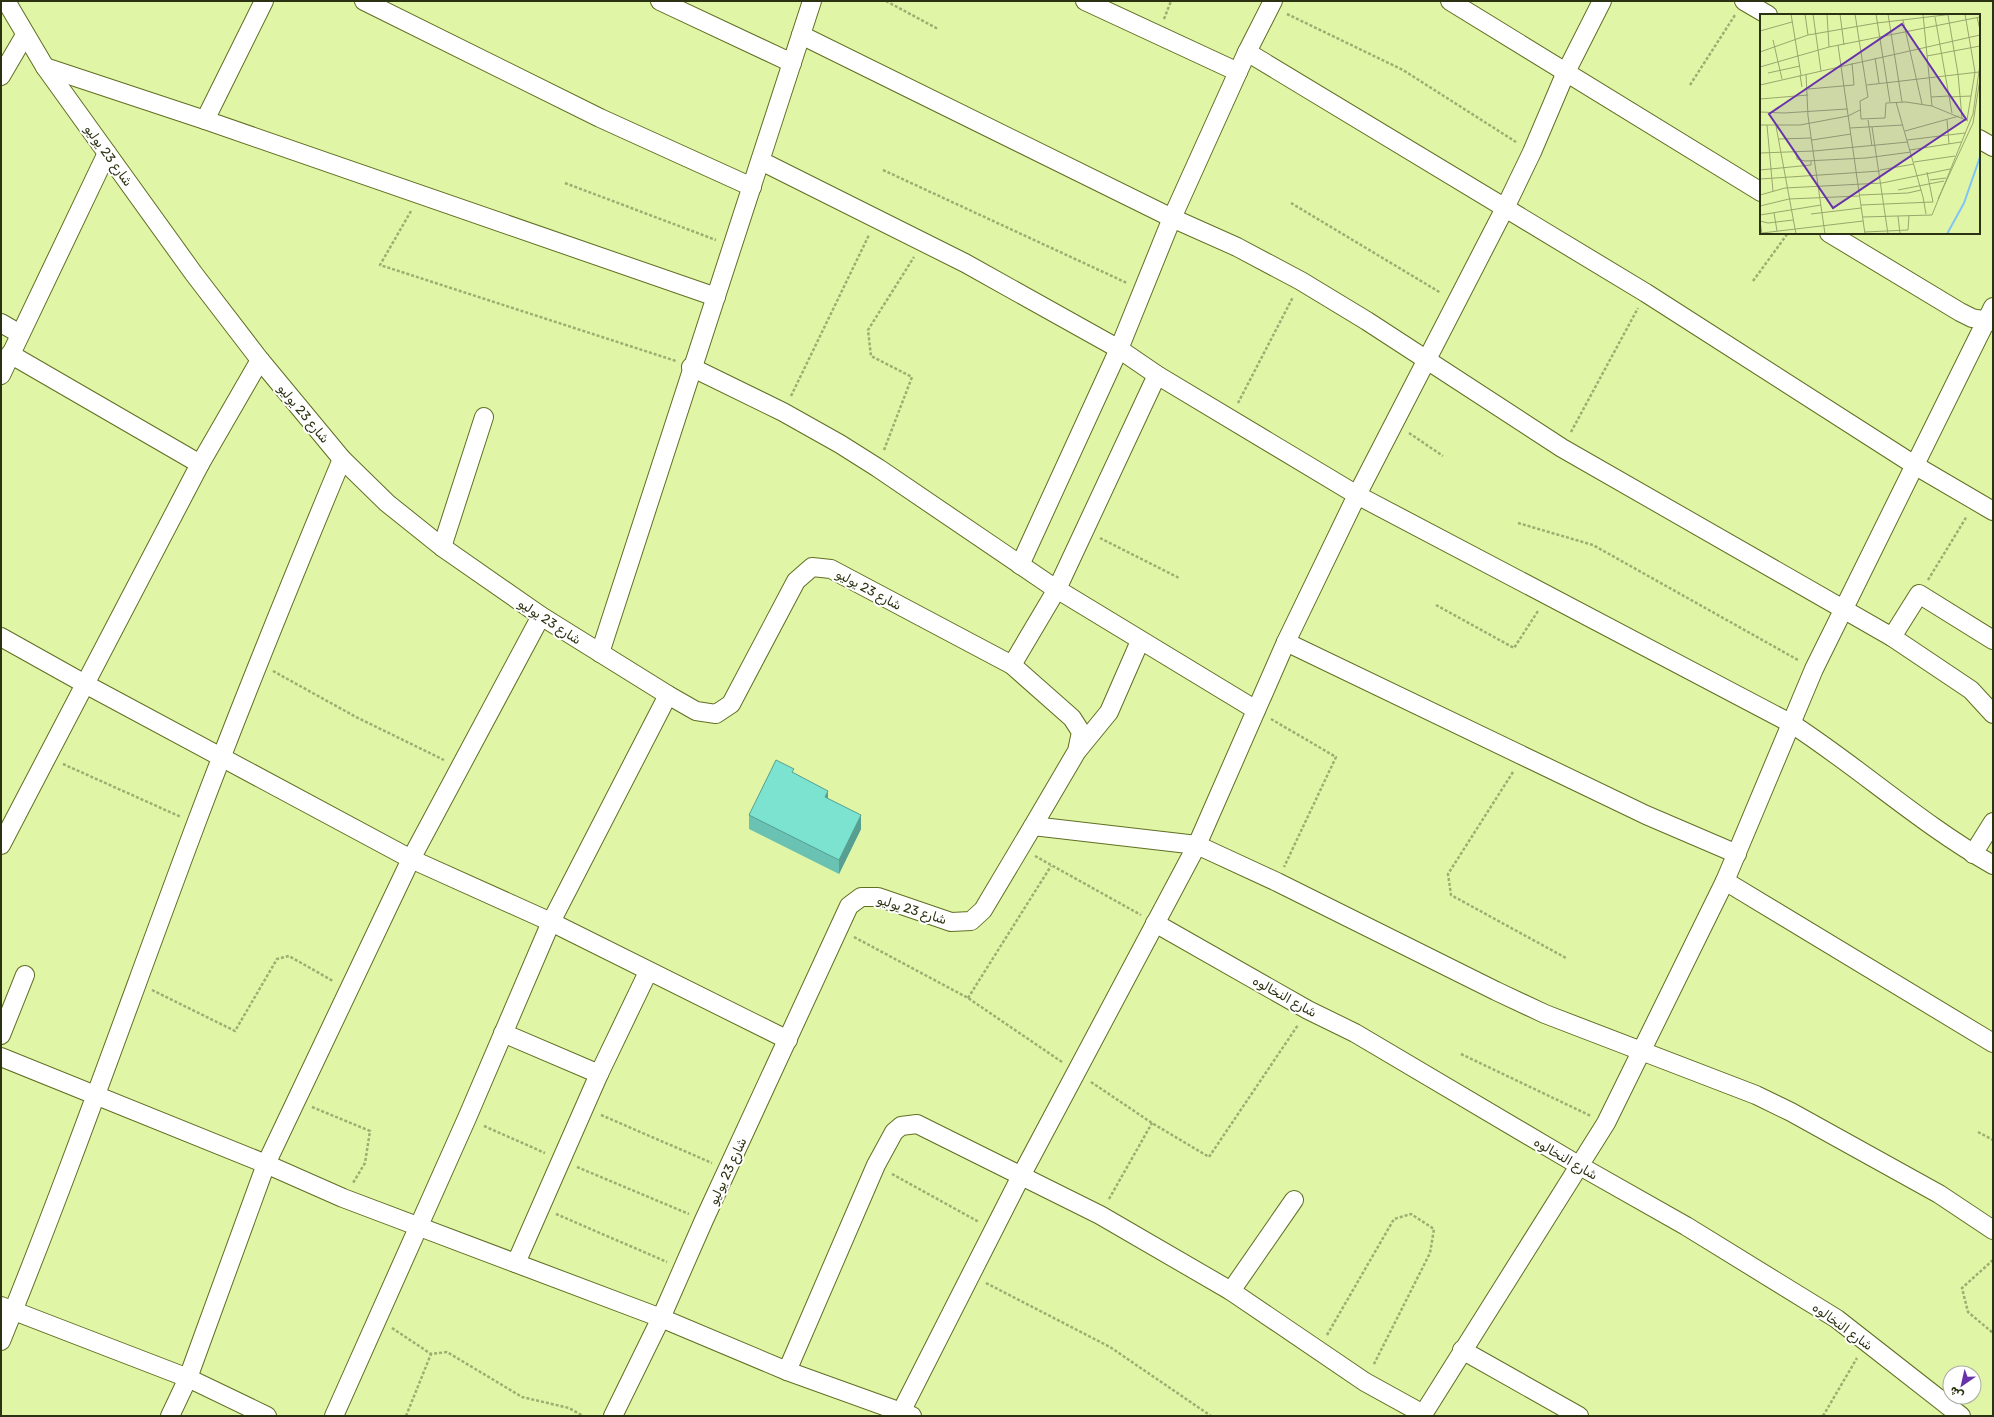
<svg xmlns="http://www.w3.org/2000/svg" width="1994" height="1417" font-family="Rubik,Vazirmatn,sans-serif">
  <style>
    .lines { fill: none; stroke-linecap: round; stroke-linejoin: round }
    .minor-casing { stroke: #606f23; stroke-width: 20 }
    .path { stroke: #9ead70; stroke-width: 2.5; stroke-dasharray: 3 2; stroke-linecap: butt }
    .minor { stroke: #fff; stroke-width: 18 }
    .wall { fill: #6ac3b2 }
    .shaded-wall { fill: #569f91 }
    .building { fill: #7be3cf; stroke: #569f91 }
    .labels { text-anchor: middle; stroke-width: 4; stroke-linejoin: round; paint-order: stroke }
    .street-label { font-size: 13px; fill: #2b3212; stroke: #fff }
    .inset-river { fill: none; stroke: #81c5f4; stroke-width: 2 }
    .inset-road { fill: none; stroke: #98a76b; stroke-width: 1 }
    .view { fill: #6833aa; fill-opacity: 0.15; stroke: #6833aa; stroke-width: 2 }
    .inset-edge { fill: none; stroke: #2b3212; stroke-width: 2 }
  </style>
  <rect width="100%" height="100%" fill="#e1f5a7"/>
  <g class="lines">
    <defs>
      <g id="minor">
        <polyline points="6,1 45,67 194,274 260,360 342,459 387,503 442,547 541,616 668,695 696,711 716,714 731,704 796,581 812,567 831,569 1012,665 1072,718 1081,732 1077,751 1033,826 983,910 971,921 951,922 878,897 861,897 849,906 704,1220 661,1318 613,1416"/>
        <polyline points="364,1 600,118 752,187"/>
        <polyline points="660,1 792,63"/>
        <polyline points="1085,1 1238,72"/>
        <polyline points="1450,1 1761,192"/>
        <polyline points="1744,1 1768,15"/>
        <polyline points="801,35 1172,218 1237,247 1301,281 1367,321 1562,448 1892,637 1971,690 1993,714"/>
        <polyline points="1247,52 1646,293 1916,466 1993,511"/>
        <polyline points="45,67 205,120 716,297"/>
        <polyline points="1,76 25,35"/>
        <polyline points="205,120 264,1"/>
        <polyline points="1979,139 1993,147"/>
        <path d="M 761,161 L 965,263 L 1119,349 L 1157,375 L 1357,495 L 1792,724 C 1861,769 1921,824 1993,865"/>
        <polyline points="1829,233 1960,312 1972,318 1993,322"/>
        <polyline points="1,323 20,334"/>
        <polyline points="10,354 200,464"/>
        <polyline points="691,367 783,412 840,444 878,468 1050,585 1256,710"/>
        <polyline points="1,375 107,153"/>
        <polyline points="442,547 484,417"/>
        <polyline points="1020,565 1119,349 1172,218 1247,52 1273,1"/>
        <polyline points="1,637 85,684 411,859 551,922 788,1040"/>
        <polyline points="1892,637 1919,594 1993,640"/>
        <polyline points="1286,642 1646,815 1737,854"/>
        <path d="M 600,653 C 669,435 741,218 812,1"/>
        <polyline points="1012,665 1057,589 1157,375"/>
        <polyline points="1078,750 1109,712 1140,641"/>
        <polyline points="1033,826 1197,845 1277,882 1496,991 1545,1014 1756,1095 1791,1112 1939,1194 1993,1230"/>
        <polyline points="1,845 200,464 260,360"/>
        <polyline points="1973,854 1993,822"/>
        <polyline points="1725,881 1993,1043"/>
        <polyline points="1155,923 1308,1010 1355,1033 1580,1166 1686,1226 1837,1319 1961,1416"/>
        <polyline points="503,1033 599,1074"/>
        <polyline points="1,1035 25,975"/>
        <polyline points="1,1057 266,1164 343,1198 661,1318 787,1371 912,1416"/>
        <polyline points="516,1263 599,1074 648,972"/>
        <polyline points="1231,1291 1294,1200"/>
        <polyline points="1,1306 188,1378 267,1416"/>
        <path d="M 1,1341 C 71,1169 132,994 197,821 C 243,699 292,579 342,459"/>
        <polyline points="1462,1350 1579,1416"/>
        <polyline points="787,1371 876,1165 894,1132 901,1126 917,1124 1100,1215 1231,1291 1365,1382 1423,1414"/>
        <polyline points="170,1416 188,1378 266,1164 411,859 541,616"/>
        <polyline points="334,1416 467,1118 551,922 668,695"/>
        <polyline points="899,1416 1021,1176 1197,845 1286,642 1357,495 1505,208 1532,152 1566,72 1602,1"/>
        <polyline points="1422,1416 1606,1123 1725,881 1814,669 1993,307"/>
      </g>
    </defs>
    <!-- minor casing -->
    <use href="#minor" class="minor-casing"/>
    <!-- path -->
    <g class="path">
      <polyline points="886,1 938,29"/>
      <polyline points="1287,14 1403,70 1516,142"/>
      <polyline points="1164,19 1171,1"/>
      <polyline points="1690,85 1735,15"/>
      <polyline points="883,170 1127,283"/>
      <polyline points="565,183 716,240"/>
      <polyline points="1291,203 1441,293"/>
      <polyline points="411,211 380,265 676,361"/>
      <polyline points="1753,281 1788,233"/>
      <polyline points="791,396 869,235"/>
      <polyline points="1238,403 1293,297"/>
      <polyline points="1571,432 1638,308"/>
      <polyline points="1409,433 1443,456"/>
      <polyline points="884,450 912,377 871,356 868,330 914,257"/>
      <polyline points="1518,523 1593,545 1798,660"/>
      <polyline points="1100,538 1179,578"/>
      <polyline points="1928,580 1967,516"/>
      <polyline points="1436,605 1514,648 1538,611"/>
      <polyline points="273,671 356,717 444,760"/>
      <polyline points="1271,719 1336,757 1284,867"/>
      <polyline points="63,764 181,817"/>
      <polyline points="1513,772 1448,874 1451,895 1566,958"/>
      <polyline points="1035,856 1141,915"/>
      <polyline points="854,937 968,998 1062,1062"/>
      <polyline points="152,990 235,1031 277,959 289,956 333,981"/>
      <polyline points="968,998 1051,866"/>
      <polyline points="1461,1054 1591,1116"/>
      <polyline points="1091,1082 1152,1123 1209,1157 1298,1025"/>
      <polyline points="312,1107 370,1131 365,1163 353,1183"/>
      <polyline points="601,1115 712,1163"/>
      <polyline points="484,1126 545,1153"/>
      <polyline points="1978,1132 1993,1140"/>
      <polyline points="577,1167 689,1214"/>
      <polyline points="892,1174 979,1222"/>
      <polyline points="1109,1199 1152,1123"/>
      <polyline points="556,1214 667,1262"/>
      <polyline points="1993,1260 1962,1288 1968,1312 1993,1333"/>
      <polyline points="986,1283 1110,1347 1211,1416"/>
      <polyline points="392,1328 431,1354 447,1352 522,1397 569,1408 583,1416"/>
      <polyline points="1327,1335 1394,1219 1411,1214 1434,1229 1430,1253 1373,1366"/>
      <polyline points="406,1416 431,1354"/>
      <polyline points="1823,1416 1857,1358"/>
    </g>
    <!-- minor -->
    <use href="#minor" class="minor"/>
  </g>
  <!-- wall -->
  <polygon class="wall" points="794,773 828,799 861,829 839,874 749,829 749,815"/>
  <!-- shaded-wall -->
  <g class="shaded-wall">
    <polygon points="828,791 828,805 825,797"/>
    <polygon points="861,815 861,829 839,874 839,860"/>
  </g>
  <!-- building -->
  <polygon class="building" points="776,760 794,769 792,772 828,791 825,797 861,815 839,860 749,815"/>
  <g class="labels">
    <!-- street labels -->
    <g class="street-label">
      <text transform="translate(109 155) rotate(54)" y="5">شارع 23 يوليو</text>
      <text transform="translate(304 413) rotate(50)" y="5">شارع 23 يوليو</text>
      <text transform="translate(869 589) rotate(28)" y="5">شارع 23 يوليو</text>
      <text transform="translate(550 621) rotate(33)" y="5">شارع 23 يوليو</text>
      <text transform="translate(912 909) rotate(17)" y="5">شارع 23 يوليو</text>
      <text transform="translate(1285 996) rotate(29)" y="5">شارع النخالوه</text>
      <text transform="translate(1566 1158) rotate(30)" y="5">شارع النخالوه</text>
      <text transform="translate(727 1171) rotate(-65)" y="5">شارع 23 يوليو</text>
      <text transform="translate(1843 1326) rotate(36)" y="5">شارع النخالوه</text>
    </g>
  </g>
  <!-- overview -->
  <g transform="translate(1760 14)">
    <rect width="220" height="220" fill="#e1f5a7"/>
    <path class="inset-river" d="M 187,220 L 204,189 L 220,143"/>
    <path class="inset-road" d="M 9,0 L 22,0M 31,0 L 41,61M 45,0 L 48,21M 53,0 L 61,57M 67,0 L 69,33M 80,0 L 84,31M 95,0 L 108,83 L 100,87 L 101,105 L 125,104 L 126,89 L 146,88 L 172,92 L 208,107M 116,0 L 130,88M 128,0 L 142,88M 163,0 L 172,92M 205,0 L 215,58 L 207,106M 188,1 L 198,60 L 202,104M 175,3 L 192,99M 217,3 L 220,16M 143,6 L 162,90M 0,17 L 32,8M 13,26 L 22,65M 78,31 L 105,220M 0,38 L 48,21 L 117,9 L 193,0M 167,42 L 220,32M 115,44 L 119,69M 0,53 L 69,33 L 220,3M 8,59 L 40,52M 46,60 L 48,102 L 65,220M 40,61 L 42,73M 0,71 L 220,21M 107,71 L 219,58M 48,75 L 94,71 L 92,49M 171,83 L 189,82M 189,83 L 211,82M 0,85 L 48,81M 136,88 L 163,183 L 166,200M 0,98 L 24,99 L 87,95M 108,106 L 112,132M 187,106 L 189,130M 0,111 L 40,111 L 88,102 L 100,96M 7,111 L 13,177M 16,112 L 36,220M 112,113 L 128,220M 90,114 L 143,111M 145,117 L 199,102M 19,125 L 51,124M 52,126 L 91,120M 147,126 L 205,119M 150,136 L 201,128M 36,137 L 37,145 L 45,147 L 106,144 L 151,138M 0,139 L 54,137 L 148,128M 154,148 L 195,142M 0,156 L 51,151 L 51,147M 120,156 L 154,150M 0,165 L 120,157M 170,166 L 186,164M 138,176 L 184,167M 0,181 L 25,174 L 122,169 L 190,155M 100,181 L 148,179 L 161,176M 178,185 L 213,109 L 220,65M 101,191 L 173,188 L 167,158M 0,192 L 29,185 L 99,182M 14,199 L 17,217M 51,200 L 101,194M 0,201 L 61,191M 138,202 L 140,220M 103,203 L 172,201 L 213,100 L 220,50M 0,207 L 8,209 L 33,206M 0,207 L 2,220M 105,218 L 148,216 L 149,201M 2,219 L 103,207"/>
    <path class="view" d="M 142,10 L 206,105 L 73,194 L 9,100 Z"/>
    <rect width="220" height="220" class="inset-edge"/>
  </g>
  <!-- border -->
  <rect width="1994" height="1417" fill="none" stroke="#2b3212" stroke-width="4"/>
  <!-- north arrow -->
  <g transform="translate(1962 1385) rotate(214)"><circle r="19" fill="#ffffff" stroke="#aaada0"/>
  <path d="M0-3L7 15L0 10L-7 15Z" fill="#6833aa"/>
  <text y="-6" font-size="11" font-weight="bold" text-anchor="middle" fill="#2b3212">ش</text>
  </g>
</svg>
